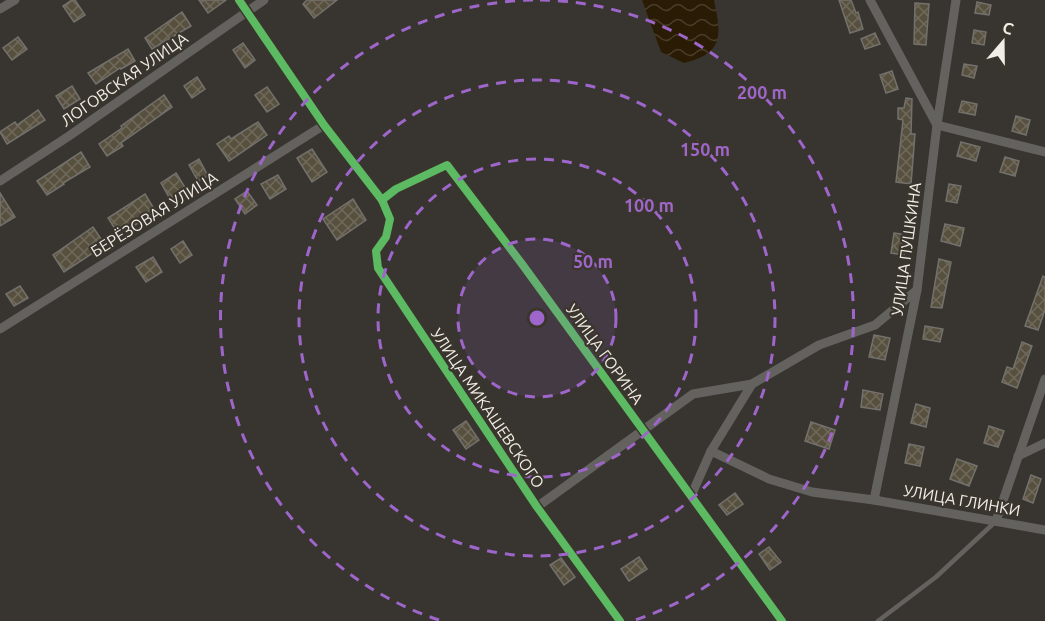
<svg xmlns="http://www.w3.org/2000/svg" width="1045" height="621" font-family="Ubuntu,sans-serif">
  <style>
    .water { fill: url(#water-waves) }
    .building { fill: url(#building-cross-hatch); stroke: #73716d; stroke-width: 1.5 }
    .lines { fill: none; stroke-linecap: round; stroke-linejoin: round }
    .lane { stroke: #64625f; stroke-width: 4.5 }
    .street { stroke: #64625f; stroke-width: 9 }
    .cycleway-casing { stroke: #3b362d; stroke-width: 11 }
    .cycleway { stroke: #5cba63; stroke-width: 8 }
    .ring { fill: none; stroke: #9e66cb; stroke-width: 3; stroke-dasharray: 10 8 }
    .labels { text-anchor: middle; stroke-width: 4.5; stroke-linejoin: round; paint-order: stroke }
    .street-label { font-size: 16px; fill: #f1ede8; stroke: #3b362d }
    .centre { fill: #9e66cb; stroke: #3b362d; stroke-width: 3 }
    .ring-label { font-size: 18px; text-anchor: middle; font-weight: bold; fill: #9e66cb; stroke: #3b362d; stroke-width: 4.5; stroke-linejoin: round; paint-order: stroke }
  </style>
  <defs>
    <pattern id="water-waves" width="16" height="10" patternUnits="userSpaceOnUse" patternTransform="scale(1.5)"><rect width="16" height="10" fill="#2a1c04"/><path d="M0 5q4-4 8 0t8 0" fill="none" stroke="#493d29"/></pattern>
    <pattern id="building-cross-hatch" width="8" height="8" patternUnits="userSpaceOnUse" patternTransform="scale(1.5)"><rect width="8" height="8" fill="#58503f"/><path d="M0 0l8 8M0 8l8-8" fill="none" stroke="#706a5b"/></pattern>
  </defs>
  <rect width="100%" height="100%" fill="#383530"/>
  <!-- water -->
  <path class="water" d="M 642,0 L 714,0 C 721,35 725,53 684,63 L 661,52 Z"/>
  <!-- building -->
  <g class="building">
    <polygon points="72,0 75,0 85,15 74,22 63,6"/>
    <polygon points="199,0 226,0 208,13"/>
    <polygon points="307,0 337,0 314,18 303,4"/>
    <polygon points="839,0 851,0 856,13 858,12 863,29 850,33"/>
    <polygon points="977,2 991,5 989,15 975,13"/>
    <polygon points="915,3 929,4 926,45 914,44"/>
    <polygon points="182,12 191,26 152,49 145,38"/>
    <polygon points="974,30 986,32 984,45 972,43"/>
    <polygon points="875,33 880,44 865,49 861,39"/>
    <polygon points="18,37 27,49 12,60 3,48"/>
    <polygon points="243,43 255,60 245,68 233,50"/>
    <polygon points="128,49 135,61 121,69 120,68 96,84 88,73"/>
    <polygon points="964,64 977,66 974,78 962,75"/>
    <polygon points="892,71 898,89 886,93 880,75"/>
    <polygon points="197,77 205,89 192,98 184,86"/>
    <polygon points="72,86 80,99 64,109 56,96"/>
    <polygon points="267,87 279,104 267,112 255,95"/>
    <polygon points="164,95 172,107 121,143 123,146 107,156 99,144 122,128 121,126"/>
    <polygon points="906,98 912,99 911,134 915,134 911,184 896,182 903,120 898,119 898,108 904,108"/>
    <polygon points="962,101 977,104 975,115 959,112"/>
    <polygon points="38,110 45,120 7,144 0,132 15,122 17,125"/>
    <polygon points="1016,116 1030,120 1026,135 1012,131"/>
    <polygon points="258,122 267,135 229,161 217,144 229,136 231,139"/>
    <polygon points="961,142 980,147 976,161 957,156"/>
    <polygon points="312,149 327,172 312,182 297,158"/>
    <polygon points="81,152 90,167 63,183 64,184 47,195 37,181"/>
    <polygon points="1005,157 1019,161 1015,176 1000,172"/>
    <polygon points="199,159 208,176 198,181 189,165"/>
    <polygon points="176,173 186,189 170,199 161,183"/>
    <polygon points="278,175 286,189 270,199 261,184"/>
    <polygon points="949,184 961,186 957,203 946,201"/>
    <polygon points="247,191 257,205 245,214 235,199"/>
    <polygon points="0,193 15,217 0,226"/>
    <polygon points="145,194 156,212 119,235 108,218"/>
    <polygon points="353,199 366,220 337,240 323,219"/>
    <polygon points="945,224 964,228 960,246 941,241"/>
    <polygon points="93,227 105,245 64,272 53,255"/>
    <polygon points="894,233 907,235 904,255 891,253"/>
    <polygon points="183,241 192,255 180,263 171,249"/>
    <polygon points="153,257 162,272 146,282 136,267"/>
    <polygon points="939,259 951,262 942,308 931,307"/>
    <polygon points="1043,276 1045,277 1045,310 1038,330 1025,326"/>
    <polygon points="20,286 28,298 14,306 6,294"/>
    <polygon points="925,326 943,329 940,342 923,339"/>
    <polygon points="874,335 890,338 885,360 869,357"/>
    <polygon points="1022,342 1032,346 1017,388 1002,382 1007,367 1013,369"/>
    <polygon points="863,390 883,394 880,410 861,407"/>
    <polygon points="916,404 930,408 926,427 911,423"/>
    <polygon points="466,421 479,440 466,449 453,430"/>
    <polygon points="811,422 835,430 829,449 805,441"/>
    <polygon points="989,426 1004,431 998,447 984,443"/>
    <polygon points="909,444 924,447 920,466 905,463"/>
    <polygon points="957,459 977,466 969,486 950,479"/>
    <polygon points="1031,475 1041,479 1033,503 1023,499"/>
    <polygon points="735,493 743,504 727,515 719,505"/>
    <polygon points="769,547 781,562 770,570 759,554"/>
    <polygon points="639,557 647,569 629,581 621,569"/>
    <polygon points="561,558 575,577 564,585 550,565"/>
  </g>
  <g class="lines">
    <!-- lane -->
    <polyline class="lane" points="878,621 936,577 994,523"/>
    <!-- street -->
    <g class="street">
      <polyline points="239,0 324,125 382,200 390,219 386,237 376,251 378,268 537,507 620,621"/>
      <polyline points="870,0 937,125 1045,152"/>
      <polyline points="0,9 15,0"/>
      <polyline points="0,181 69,136 264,0"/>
      <polyline points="382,200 396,189 447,165 522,264 782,621"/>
      <polyline points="0,329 324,125"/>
      <polyline points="711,451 769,479 812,492 874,500 1045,530"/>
      <polyline points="1018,456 1045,443"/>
      <polyline points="691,496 711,451 752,384"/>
      <polyline points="874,500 917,290 937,125 956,0"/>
      <polyline points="537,507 693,394 752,384 819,345 875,325 917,290"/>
      <polyline points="996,521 1045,379"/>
    </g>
    <defs>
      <g id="cycleway">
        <polyline points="239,0 324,125 382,200 390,219 386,237 376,251 378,268 537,507 620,621"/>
        <polyline points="382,200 396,189 447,165 522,264 782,621"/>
      </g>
    </defs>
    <!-- cycleway casing -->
    <use href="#cycleway" class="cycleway-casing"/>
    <!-- cycleway -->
    <use href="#cycleway" class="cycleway"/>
  </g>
  <!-- distance rings -->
  <circle cx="537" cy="318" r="79" fill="#9e66cb" fill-opacity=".12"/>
  <g class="ring">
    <circle cx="537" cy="318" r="79"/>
    <circle cx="537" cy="318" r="159"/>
    <circle cx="537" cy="318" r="238"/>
    <path d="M439 620A318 318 0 0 1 534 0M540 0A318 318 0 0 1 635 620"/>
  </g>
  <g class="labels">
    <!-- street labels -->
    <g class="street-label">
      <text transform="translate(124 79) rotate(-35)" y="6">ЛОГОВСКАЯ УЛИЦА</text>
      <text transform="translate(154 214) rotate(-32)" y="6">БЕРЁЗОВАЯ УЛИЦА</text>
      <text transform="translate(906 249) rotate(-82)" y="6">УЛИЦА ПУШКИНА</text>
      <text transform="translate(605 354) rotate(54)" y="6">УЛИЦА ГОРИНА</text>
      <text transform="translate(488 408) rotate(56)" y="6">УЛИЦА МИКАШЕВСКОГО</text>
      <text transform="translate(962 500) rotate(10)" y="6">УЛИЦА ГЛИНКИ</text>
    </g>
  </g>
  <circle cx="537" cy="318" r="9" class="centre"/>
  <g class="ring-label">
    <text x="762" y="99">200 m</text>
    <text x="705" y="156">150 m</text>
    <text x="649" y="212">100 m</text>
    <text x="593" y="268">50 m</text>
  </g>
  <!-- north arrow -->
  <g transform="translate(1003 42) rotate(20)" stroke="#3b362d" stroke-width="4.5" paint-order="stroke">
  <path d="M0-4.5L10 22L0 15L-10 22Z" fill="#f1ede8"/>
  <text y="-9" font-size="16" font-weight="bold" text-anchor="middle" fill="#f1ede8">С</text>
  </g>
</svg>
